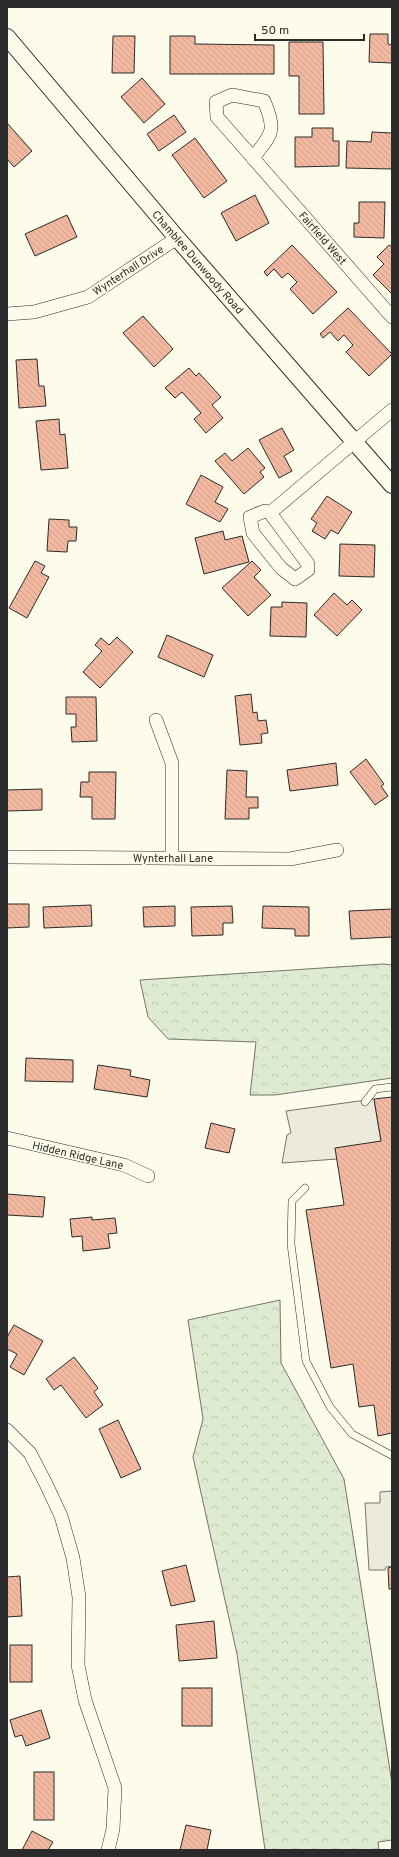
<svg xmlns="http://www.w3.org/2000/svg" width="399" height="1857" font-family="Overpass,sans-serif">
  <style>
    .forest { fill: url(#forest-crowns); stroke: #74746e }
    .parking { fill: #eceadb; stroke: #74746e }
    .building { fill: url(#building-back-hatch); stroke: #2b2b2b }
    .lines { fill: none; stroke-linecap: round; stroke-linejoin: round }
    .service-casing { stroke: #2b2b2b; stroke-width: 8 }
    .minor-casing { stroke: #2b2b2b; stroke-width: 14 }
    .tertiary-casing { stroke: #2b2b2b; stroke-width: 18 }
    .service { stroke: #fdfbea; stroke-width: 7 }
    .minor { stroke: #fdfbea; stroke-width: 13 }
    .tertiary { stroke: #fdfbea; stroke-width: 16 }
    .labels { text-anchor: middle; stroke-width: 3; stroke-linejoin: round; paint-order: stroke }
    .street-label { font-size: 11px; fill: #2b2b2b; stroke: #fdfbea }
  </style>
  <defs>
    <pattern id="forest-crowns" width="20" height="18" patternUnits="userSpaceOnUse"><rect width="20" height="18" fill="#deebd1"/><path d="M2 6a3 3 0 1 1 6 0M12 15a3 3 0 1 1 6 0" fill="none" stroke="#bfcab4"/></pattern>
    <pattern id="building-back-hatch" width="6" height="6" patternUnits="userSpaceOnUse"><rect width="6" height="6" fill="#f2b8a0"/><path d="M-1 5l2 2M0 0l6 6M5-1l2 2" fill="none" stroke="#d09e8a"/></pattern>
  </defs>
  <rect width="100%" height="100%" fill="#fdfbea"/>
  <!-- forest -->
  <g class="forest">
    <polygon points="383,964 392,965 392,1078 275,1095 250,1095 256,1042 168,1039 148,1017 140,980"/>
    <polygon points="280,1300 281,1363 344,1479 392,1783 392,1840 378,1842 379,1850 265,1850 237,1654 193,1457 203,1419 188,1320"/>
  </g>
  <!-- parking -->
  <g class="parking">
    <polygon points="374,1099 381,1141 337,1159 282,1163 287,1135 291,1133 286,1111"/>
    <polygon points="392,1491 392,1566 386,1567 385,1570 369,1570 365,1503 380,1503 380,1492"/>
  </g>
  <!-- building -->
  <g class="building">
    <polygon points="370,34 388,34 388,44 392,45 392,63 369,62"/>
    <polygon points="113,36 135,36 134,73 112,73"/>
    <polygon points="170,36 195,36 195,44 274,45 274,74 170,74"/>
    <polygon points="289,42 323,42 324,114 299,114 299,76 289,76"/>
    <polygon points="142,78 165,104 144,123 121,97"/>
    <polygon points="174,115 186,132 159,151 147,134"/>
    <polygon points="7,123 32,151 14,167 7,159"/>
    <polygon points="312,128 333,128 333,141 339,141 339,166 295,167 295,137 312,137"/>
    <polygon points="372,132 392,133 392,169 346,168 347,141 371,142"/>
    <polygon points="195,138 227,181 204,198 172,155"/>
    <polygon points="255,195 269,223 236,241 221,213"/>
    <polygon points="359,202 385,202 384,238 354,237 354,223 359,223"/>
    <polygon points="67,215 77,237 35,256 25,234"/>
    <polygon points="292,245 337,292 313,314 290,289 297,282 288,273 282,278 274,269 267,276 264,272"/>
    <polygon points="389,245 392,247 392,294 373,275 384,264 377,257"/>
    <polygon points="348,308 392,354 369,376 346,352 353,345 344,335 338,341 330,332 323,338 320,334"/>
    <polygon points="143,316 173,349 154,367 123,333"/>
    <polygon points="37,359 39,386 44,386 46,406 19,408 16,360"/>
    <polygon points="189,368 196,376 199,373 221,397 212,405 223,418 206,433 194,419 201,413 182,392 175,398 165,388"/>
    <polygon points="59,419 60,435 65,434 68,468 41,470 36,421"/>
    <polygon points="282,428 294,450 284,456 292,471 279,478 259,440"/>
    <polygon points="248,448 265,468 260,472 264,477 244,494 215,461 225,453 232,461"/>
    <polygon points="201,475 223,487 215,502 228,509 220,522 186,504"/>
    <polygon points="327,496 352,512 338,534 331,530 325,539 312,531 317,523 311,519"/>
    <polygon points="49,519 69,520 69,527 77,527 76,541 68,541 67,552 47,551"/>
    <polygon points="223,531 225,540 242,536 249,562 204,574 195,538"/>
    <polygon points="340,544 375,545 374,577 339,576"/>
    <polygon points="35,561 45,566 41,573 49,577 27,618 9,608"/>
    <polygon points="252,561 261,570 254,577 271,595 248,616 222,588"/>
    <polygon points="334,593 347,605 352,600 362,610 337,636 314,615"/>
    <polygon points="282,602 307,603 306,637 270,636 271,607 282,607"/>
    <polygon points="167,635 213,655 204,677 158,657"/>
    <polygon points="117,637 133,652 100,688 83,672 102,651 95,645 101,638 109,645"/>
    <polygon points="251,694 253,713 257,712 258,721 266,720 268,733 261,734 262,743 240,745 235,696"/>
    <polygon points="66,697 96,697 97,741 72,742 71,727 76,727 76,714 66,714"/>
    <polygon points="366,759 384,784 381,786 388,796 375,805 350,772"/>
    <polygon points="336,763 338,785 290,791 287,770"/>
    <polygon points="227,770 247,771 246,797 258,797 258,808 249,808 249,819 225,819"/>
    <polygon points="89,772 116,772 115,819 92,819 92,797 80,797 81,782 89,782"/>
    <polygon points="42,789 42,810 7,811 7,790"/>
    <polygon points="7,904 29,904 29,927 7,928"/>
    <polygon points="91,905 92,926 44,928 43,907"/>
    <polygon points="175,906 175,926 144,927 143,907"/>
    <polygon points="232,906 233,923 223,923 223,935 192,936 191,907"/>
    <polygon points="263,906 309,907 309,936 295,936 295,929 262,928"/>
    <polygon points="392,909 392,937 351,939 349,911"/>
    <polygon points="26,1058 73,1060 73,1082 25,1081"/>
    <polygon points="98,1065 131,1070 130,1076 150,1080 147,1097 94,1089"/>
    <polygon points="392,1097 392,1433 378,1436 374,1405 359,1407 353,1364 331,1368 306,1210 344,1205 335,1148 381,1141 374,1099"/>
    <polygon points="211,1123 235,1129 229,1153 205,1148"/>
    <polygon points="7,1194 45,1197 43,1217 7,1215"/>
    <polygon points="92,1217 92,1220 115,1218 117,1233 108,1234 110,1248 83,1251 82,1236 72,1237 70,1219"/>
    <polygon points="14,1325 43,1341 24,1375 10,1367 17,1354 7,1349 7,1337"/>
    <polygon points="74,1357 98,1388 94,1392 103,1405 86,1418 61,1385 54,1390 46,1379"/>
    <polygon points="118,1420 141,1469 121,1478 99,1429"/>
    <polygon points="186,1565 195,1601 171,1606 162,1571"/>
    <polygon points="392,1567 392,1589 389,1589 388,1568"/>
    <polygon points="20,1576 22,1616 7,1617 7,1577"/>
    <polygon points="214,1621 217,1658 179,1661 176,1625"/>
    <rect x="10" y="1645" width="22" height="37"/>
    <rect x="182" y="1688" width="30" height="38"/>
    <polygon points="41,1710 50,1738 26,1746 22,1735 15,1737 10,1720"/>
    <rect x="34" y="1772" width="20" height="48"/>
    <polygon points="186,1825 211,1830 207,1850 180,1850"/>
    <polygon points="32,1831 53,1842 48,1850 22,1850"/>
  </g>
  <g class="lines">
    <defs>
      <g id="service">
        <polyline points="365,1102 375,1089 392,1087"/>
        <polyline points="305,1188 292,1201 291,1244 306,1361 330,1407 352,1434 391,1455"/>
      </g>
      <g id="minor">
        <path d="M 232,95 L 264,101 C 277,132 272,133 253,158 L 217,117 L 216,102 Z"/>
        <polyline points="253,158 392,317"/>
        <polyline points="7,314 34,312 88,297 177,238"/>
        <polygon points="265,511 270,513 308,564 308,570 295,579 281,568 253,533 250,517"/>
        <polyline points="270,513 392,410"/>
        <polyline points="156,720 172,763 172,858"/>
        <polyline points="7,857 290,859 337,850"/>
        <polyline points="7,1138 124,1165 148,1176"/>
        <polyline points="7,1430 30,1453 46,1484 61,1516 73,1558 79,1597 78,1665 85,1700 115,1788 113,1829 108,1850"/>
      </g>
      <polyline id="tertiary" points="7,37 177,238 392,485"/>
    </defs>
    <!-- service casing -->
    <use href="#service" class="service-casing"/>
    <!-- minor casing -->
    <use href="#minor" class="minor-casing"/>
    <!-- tertiary casing -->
    <use href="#tertiary" class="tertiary-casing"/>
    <!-- service -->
    <use href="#service" class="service"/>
    <!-- minor -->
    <use href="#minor" class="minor"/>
    <!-- tertiary -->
    <use href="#tertiary" class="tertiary"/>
  </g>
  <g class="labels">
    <!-- street labels -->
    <g class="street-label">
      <text transform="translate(323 238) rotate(49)" y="4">Fairfield West</text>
      <text transform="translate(198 262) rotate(49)" y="4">Chamblee Dunwoody Road</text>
      <text transform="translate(128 270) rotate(-33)" y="4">Wynterhall Drive</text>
      <text x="173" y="862">Wynterhall Lane</text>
      <text transform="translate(78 1155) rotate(13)" y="4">Hidden Ridge Lane</text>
    </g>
  </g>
  <!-- border -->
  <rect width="399" height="1857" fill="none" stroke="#2b2b2b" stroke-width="16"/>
  <!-- scale -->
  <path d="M255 34v6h109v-6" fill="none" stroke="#2b2b2b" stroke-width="2"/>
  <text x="261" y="34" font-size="12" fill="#2b2b2b" stroke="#fdfbea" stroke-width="3" paint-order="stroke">50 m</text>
</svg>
